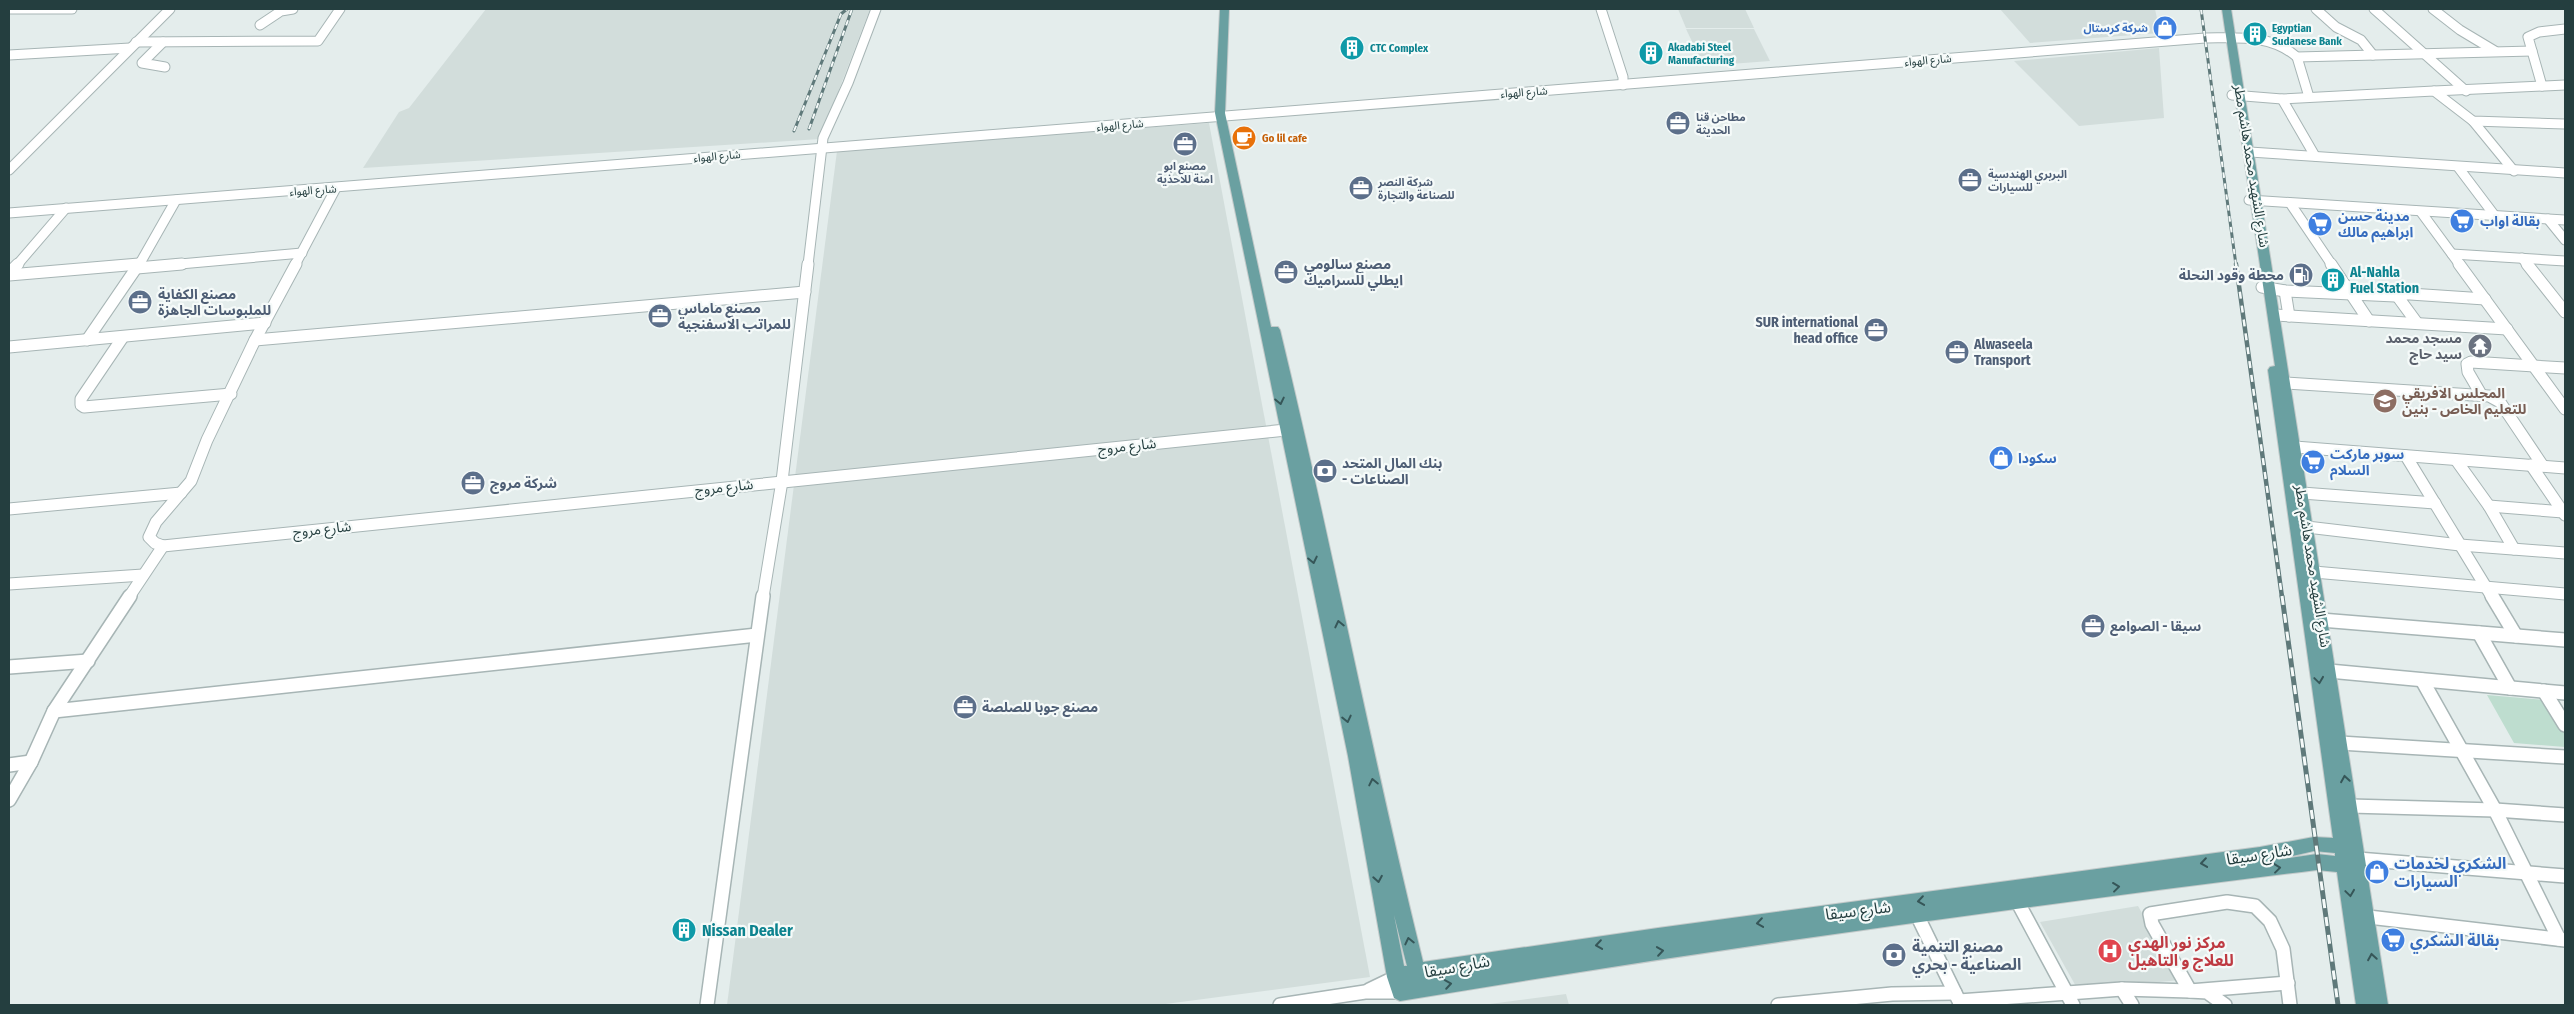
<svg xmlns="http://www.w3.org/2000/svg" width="2574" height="1014" font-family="'Fira Sans Condensed','Noto Sans Arabic',sans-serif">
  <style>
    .built { fill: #d2dddb }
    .green { fill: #beddcf }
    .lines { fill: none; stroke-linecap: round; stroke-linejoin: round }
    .minor-far2-casing { stroke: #a7b5b5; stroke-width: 11 }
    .minor-far1-casing { stroke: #a7b5b5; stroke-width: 13 }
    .minor-casing { stroke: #a7b5b5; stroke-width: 16 }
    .major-casing { stroke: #c2c9c9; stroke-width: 2 }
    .minor-far2 { stroke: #fff; stroke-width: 9 }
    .minor-far1 { stroke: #fff; stroke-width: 11 }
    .minor { stroke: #fff; stroke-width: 13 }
    .major { fill: #6aa0a1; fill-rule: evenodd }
    .rail-far2-casing { stroke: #5f797a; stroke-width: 3 }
    .rail-far1-casing { stroke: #5f797a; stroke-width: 4.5 }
    .rail-casing { stroke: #5f797a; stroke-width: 5 }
    .rail-far2 { stroke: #f5faf9; stroke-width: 2; stroke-dasharray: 5.5; stroke-linecap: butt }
    .rail-far1 { stroke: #f5faf9; stroke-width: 2.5; stroke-dasharray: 7; stroke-linecap: butt }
    .rail { stroke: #f5faf9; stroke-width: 3; stroke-dasharray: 9; stroke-linecap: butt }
    .oneway { stroke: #365658 }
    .labels { text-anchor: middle; stroke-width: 4.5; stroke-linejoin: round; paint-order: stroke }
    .far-shop-label { font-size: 11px; font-weight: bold; fill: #366cbe; stroke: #f5faf9; text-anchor: end }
    .far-culture-label { font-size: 11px; font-weight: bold; fill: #0d838f; stroke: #f5faf9; text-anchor: start }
    .far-street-label { font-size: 11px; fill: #243e3f; stroke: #f5faf9 }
    .far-service-label { font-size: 11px; font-weight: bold; fill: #4e5e75; stroke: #f5faf9; text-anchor: start }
    .far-food-label { font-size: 11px; font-weight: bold; fill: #c56008; stroke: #f5faf9; text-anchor: start }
    .street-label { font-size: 14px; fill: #243e3f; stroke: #f5faf9 }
    .shop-label { font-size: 14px; font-weight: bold; fill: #366cbe; stroke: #f5faf9; text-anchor: start }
    .service-label { font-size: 14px; font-weight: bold; fill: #4e5e75; stroke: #f5faf9; text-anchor: start }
    .culture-label { font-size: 14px; font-weight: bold; fill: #0d838f; stroke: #f5faf9; text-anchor: start }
    .worship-label { font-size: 14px; font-weight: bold; fill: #5b616d; stroke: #f5faf9; text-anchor: end }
    .education-label { font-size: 14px; font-weight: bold; fill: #785e54; stroke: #f5faf9; text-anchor: start }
    .near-street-label { font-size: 16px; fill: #243e3f; stroke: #f5faf9 }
    .near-shop-label { font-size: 16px; font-weight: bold; fill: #366cbe; stroke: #f5faf9; text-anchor: start }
    .near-culture-label { font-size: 16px; font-weight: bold; fill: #0d838f; stroke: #f5faf9; text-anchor: start }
    .near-health-label { font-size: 16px; font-weight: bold; fill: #be3a42; stroke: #f5faf9; text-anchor: start }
    .near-service-label { font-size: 16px; font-weight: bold; fill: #4e5e75; stroke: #f5faf9; text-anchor: start }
  </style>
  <rect width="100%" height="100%" fill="#e4edec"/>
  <!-- built -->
  <g class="built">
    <polygon points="486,9 870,9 820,139 363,168 399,112 409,108"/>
    <polygon points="1678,9 1745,9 1754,28 1686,28"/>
    <polygon points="2000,9 2155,9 2160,33 2030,43"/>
    <polygon points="1686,29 1754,29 1770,61 1704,66"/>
    <polygon points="2159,48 2164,118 2079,126 2014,61"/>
    <polygon points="1209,123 1370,977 1158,1005 727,1005 837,151"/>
    <polygon points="2138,906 2180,980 2078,990 2040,922"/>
    <polygon points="1566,994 1569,1005 1482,1005"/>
  </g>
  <!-- green -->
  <polygon class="green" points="2487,695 2546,700 2565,732 2565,747 2514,743"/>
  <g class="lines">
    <defs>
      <g id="minor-far2">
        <polyline points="9,9 72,9"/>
        <polyline points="1601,9 1623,77 1623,85"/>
        <polyline points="2316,9 2336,27 2361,40 2373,55"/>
        <polyline points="2374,9 2466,91"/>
        <polyline points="2433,9 2460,30 2495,51"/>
        <polyline points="260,25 281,11 293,9"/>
        <polyline points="136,42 318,41 340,9"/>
        <polyline points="163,42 142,63 165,67"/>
        <polyline points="9,55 130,48"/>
        <polyline points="2297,57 2309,97"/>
        <polyline points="2542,86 2528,37 2539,32 2565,29"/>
        <polyline points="2434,91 2565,85"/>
        <polyline points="2232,95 2282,99 2434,91 2473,121 2565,124"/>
        <polyline points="2282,99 2315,156"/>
        <polyline points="2473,121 2514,171"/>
        <polyline points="2250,152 2565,173"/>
        <polyline points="2458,167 2495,216"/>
        <polyline points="9,170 170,9"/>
        <polyline points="2249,200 2565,220"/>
        <polyline points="2290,203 2332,265"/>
        <polyline points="2421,212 2460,265"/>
        <path d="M 9,213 L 2205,38 C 2237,38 2271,34 2297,57 L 2532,51"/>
        <polyline points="2548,219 2565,240"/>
        <polyline points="2452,254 2565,261"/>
        <polyline points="2522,258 2528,265"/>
        <polyline points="17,265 66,208"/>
        <polyline points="126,265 139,264"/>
        <polyline points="139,265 176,200"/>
        <polyline points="169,265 302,253"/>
        <polyline points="295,265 336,188"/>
        <polyline points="808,265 823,138 848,83 876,9"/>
      </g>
      <g id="minor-far1">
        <polyline points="2331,264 2369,321"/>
        <polyline points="2459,264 2565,409"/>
        <polyline points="2527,264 2565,312"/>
        <polyline points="137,268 182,264"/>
        <polyline points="9,273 18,264"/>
        <polyline points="9,275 139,264"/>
        <polyline points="2262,287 2285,291 2395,296"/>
        <polyline points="2285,291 2289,316"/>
        <polyline points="2275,315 2507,329"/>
        <polyline points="2417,323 2395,293 2485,299"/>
        <polyline points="123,337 81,399 81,405 84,407 231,394"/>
        <polyline points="87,340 139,264"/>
        <polyline points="255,340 805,292"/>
        <polyline points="9,347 265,323"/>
        <polyline points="2286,383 2489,396 2500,402 2543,466"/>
        <polyline points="2482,396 2468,372 2467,364 2471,362 2565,368"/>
        <polyline points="2295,447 2565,468"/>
        <polyline points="2406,456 2492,597"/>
        <polyline points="2456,460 2489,506 2514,549"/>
        <polyline points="2531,465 2565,515"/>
        <polyline points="2302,493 2435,503"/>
        <polyline points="2489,506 2563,512"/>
        <polyline points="9,509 181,493"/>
        <polyline points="2307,527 2460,545 2565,553"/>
        <polyline points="163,546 1286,430"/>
        <polyline points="2314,572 2565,594"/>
        <polyline points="9,584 143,575"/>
        <polyline points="129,597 163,546 155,543 149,537 156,522 191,481 207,440 255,340 296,264"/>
        <polyline points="763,597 782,481 808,264"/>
      </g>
      <g id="minor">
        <polyline points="2492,596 2516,636"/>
        <polyline points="2321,620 2565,640"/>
        <polyline points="2479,633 2510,688"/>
        <polyline points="9,667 88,661"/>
        <polyline points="2329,671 2565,693"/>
        <polyline points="2422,680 2495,810 2559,939"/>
        <polyline points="2544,691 2565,725"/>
        <polyline points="54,711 757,635"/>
        <polyline points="2340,743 2565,757"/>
        <polyline points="9,765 31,762"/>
        <polyline points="9,800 31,762 54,711 130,596"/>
        <polyline points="2350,806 2495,810 2565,815"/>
        <polyline points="2358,859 2565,876"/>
        <polyline points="2016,899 2073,1005"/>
        <polyline points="1917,915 1958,999"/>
        <polyline points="2360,916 2565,940"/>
        <polyline points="2122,989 2132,1005"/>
        <polyline points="1369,990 1396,977"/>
        <polyline points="1959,1001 2122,989 2190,991 2288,983"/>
        <polyline points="707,1005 763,596"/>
        <polyline points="1280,1005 1365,992 1400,992"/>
        <polyline points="1778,1005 1892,994 1955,993"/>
        <polyline points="2225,1005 2207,992 2190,991 2152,924 2150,914 2227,902 2255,906 2270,921 2283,949 2290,1005"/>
      </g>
      <path id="major" d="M 1220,9 L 1229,9 L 1225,113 L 1271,327 L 1278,327 L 1280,330 C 1331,540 1371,752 1423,962 L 1658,928 L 2260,847 L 2314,837 L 2333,838 L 2268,370 L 2270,367 L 2275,366 L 2222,9 L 2231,9 L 2388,1005 L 2356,1005 L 2337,872 L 2317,870 C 2010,908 1705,950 1400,1001 L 1394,998 L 1387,977 L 1348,756 L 1215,113 ZM 2314,851 L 2335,853 L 2335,856 L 2317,854 L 2275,860 ZM 1394,915 L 1407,966 L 1404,966 ZM 1469,972 L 1428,979 L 1428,978 Z"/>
    </defs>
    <!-- minor-far2 casing -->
    <use href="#minor-far2" class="minor-far2-casing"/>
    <!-- minor-far1 casing -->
    <use href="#minor-far1" class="minor-far1-casing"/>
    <!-- minor casing -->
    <use href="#minor" class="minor-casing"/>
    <!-- major casing -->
    <use href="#major" class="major-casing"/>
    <!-- minor-far2 -->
    <use href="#minor-far2" class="minor-far2"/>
    <!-- minor-far1 -->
    <use href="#minor-far1" class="minor-far1"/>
    <!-- minor -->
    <use href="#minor" class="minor"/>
    <!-- major -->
    <use href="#major" class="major"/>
    <defs>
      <g id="rail-far2">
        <polyline points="2201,9 2236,265"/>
        <polyline points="809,129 852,9"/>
        <polyline points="794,131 841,14 847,9"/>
      </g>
      <polyline id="rail-far1" points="2236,264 2282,597"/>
      <polyline id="rail" points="2282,596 2338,1005"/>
    </defs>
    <!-- rail-far2 casing -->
    <use href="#rail-far2" class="rail-far2-casing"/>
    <!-- rail-far1 casing -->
    <use href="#rail-far1" class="rail-far1-casing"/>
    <!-- rail casing -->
    <use href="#rail" class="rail-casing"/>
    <!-- rail-far2 -->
    <use href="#rail-far2" class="rail-far2"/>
    <!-- rail-far1 -->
    <use href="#rail-far1" class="rail-far1"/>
    <!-- rail -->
    <use href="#rail" class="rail"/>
  </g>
  <!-- one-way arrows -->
  <defs><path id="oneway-chevron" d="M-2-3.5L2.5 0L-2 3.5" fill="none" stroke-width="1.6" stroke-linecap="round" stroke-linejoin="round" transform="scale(1.25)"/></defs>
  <g class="oneway">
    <use href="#oneway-chevron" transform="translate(1280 401) rotate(78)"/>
    <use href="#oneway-chevron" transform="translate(1313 560) rotate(78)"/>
    <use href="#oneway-chevron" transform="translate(1339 624) rotate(-103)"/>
    <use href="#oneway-chevron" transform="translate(2319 680) rotate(82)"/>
    <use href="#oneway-chevron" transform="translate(1347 719) rotate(77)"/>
    <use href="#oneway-chevron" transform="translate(2345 779) rotate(-99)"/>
    <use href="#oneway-chevron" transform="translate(1373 782) rotate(-102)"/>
    <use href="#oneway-chevron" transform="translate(2204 863) rotate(172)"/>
    <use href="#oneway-chevron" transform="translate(2277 868) rotate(-7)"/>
    <use href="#oneway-chevron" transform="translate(1378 879) rotate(80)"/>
    <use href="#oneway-chevron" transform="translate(2116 887) rotate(-7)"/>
    <use href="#oneway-chevron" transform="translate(2350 893) rotate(82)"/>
    <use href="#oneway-chevron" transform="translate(1921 901) rotate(172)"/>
    <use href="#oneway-chevron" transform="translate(1760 923) rotate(172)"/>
    <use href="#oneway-chevron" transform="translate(1409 941) rotate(-103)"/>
    <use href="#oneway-chevron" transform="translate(1599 945) rotate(172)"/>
    <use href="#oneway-chevron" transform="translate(1660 951) rotate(-8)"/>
    <use href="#oneway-chevron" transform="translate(2372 957) rotate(-99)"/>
    <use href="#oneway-chevron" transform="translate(1448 984) rotate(-9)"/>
  </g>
  <!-- icons -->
  <defs>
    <symbol id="shop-disc" viewBox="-11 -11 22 22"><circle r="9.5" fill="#3f7fe0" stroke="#f5faf9"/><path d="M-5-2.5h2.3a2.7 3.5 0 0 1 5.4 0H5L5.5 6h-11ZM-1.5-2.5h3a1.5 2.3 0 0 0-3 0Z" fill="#fff"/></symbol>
    <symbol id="building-disc" viewBox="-11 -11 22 22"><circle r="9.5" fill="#0f9aa8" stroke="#f5faf9"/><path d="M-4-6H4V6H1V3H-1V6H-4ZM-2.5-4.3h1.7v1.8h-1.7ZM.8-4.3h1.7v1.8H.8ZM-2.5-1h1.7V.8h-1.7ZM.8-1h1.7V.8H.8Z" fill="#fff"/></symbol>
    <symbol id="office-disc" viewBox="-11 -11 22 22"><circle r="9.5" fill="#5c6f8a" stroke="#f5faf9"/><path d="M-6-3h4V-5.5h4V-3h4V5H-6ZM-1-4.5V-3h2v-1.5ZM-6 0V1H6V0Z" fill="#fff"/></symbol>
    <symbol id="cafe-disc" viewBox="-11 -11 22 22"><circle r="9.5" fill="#e8710a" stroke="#f5faf9"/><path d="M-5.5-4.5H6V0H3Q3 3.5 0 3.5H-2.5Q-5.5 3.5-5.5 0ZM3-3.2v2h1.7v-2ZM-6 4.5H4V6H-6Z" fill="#fff"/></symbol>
    <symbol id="supermarket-disc" viewBox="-11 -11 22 22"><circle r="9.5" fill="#3f7fe0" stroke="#f5faf9"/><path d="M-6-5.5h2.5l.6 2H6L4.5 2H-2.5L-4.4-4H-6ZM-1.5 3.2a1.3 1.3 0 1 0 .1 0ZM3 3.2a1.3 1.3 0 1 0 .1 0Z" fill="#fff"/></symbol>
    <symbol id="fuel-disc" viewBox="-11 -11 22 22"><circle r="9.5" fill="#5c6f8a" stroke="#f5faf9"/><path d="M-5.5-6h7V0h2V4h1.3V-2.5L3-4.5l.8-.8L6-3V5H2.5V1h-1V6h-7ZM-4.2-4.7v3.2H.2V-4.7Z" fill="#fff"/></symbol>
    <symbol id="temple-disc" viewBox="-11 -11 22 22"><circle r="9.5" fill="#6b7280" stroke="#f5faf9"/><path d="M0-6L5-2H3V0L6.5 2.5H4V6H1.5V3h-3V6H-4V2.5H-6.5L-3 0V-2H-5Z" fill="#fff"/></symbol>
    <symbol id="school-disc" viewBox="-11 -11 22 22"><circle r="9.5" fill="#8d6e63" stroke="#f5faf9"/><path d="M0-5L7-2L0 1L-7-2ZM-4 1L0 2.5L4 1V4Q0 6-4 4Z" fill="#fff"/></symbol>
    <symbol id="bank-disc" viewBox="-11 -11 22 22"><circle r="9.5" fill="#5c6f8a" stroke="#f5faf9"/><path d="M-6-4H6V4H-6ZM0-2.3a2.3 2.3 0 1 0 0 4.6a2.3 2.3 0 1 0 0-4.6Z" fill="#fff"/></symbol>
    <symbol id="hospital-disc" viewBox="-11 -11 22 22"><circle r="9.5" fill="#e0444e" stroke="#f5faf9"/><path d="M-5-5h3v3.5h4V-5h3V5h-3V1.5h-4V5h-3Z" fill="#fff"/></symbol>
  </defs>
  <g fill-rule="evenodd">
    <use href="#shop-disc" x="2151" y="14" width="28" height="28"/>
    <use href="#building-disc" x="2241" y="20" width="28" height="28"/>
    <use href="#building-disc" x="1338" y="34" width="28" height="28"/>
    <use href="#building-disc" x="1637" y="39" width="28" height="28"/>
    <use href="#office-disc" x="1664" y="109" width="28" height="28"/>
    <use href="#cafe-disc" x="1230" y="124" width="28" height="28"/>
    <use href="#office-disc" x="1171" y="130" width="28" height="28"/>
    <use href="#office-disc" x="1956" y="166" width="28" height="28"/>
    <use href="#office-disc" x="1347" y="174" width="28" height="28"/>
    <use href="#supermarket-disc" x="2448" y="207" width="28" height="28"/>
    <use href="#supermarket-disc" x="2306" y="210" width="28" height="28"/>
    <use href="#office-disc" x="1272" y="258" width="28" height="28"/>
    <use href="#fuel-disc" x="2287" y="261" width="28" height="28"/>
    <use href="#building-disc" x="2319" y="266" width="28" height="28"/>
    <use href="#office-disc" x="126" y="288" width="28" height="28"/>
    <use href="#office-disc" x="646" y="302" width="28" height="28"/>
    <use href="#office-disc" x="1862" y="316" width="28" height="28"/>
    <use href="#temple-disc" x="2466" y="332" width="28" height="28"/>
    <use href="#office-disc" x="1943" y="338" width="28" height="28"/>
    <use href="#school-disc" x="2371" y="387" width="28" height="28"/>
    <use href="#shop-disc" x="1987" y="444" width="28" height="28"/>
    <use href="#supermarket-disc" x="2299" y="448" width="28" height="28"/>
    <use href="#bank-disc" x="1311" y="457" width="28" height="28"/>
    <use href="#office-disc" x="459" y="469" width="28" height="28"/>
    <use href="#office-disc" x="2079" y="612" width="28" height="28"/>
    <use href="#office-disc" x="951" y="693" width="28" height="28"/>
    <use href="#shop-disc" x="2363" y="858" width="28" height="28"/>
    <use href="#building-disc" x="670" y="916" width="28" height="28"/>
    <use href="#supermarket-disc" x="2379" y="926" width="28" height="28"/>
    <use href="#hospital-disc" x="2096" y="937" width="28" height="28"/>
    <use href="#bank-disc" x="1880" y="941" width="28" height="28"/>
  </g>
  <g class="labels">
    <!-- far-shop labels -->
    <g class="far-shop-label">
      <text x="2148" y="32">شركة كرستال</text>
    </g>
    <!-- far-culture labels -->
    <g class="far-culture-label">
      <text x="2272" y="32">Egyptian<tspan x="2272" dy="13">Sudanese Bank</tspan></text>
      <text x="1668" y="51">Akadabi Steel<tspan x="1668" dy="13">Manufacturing</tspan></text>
      <text x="1370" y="52">CTC Complex</text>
    </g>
    <!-- far-street labels -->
    <g class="far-street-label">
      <text transform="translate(1928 60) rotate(-5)" y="4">شارع الهواء</text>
      <text transform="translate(1524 92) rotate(-4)" y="4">شارع الهواء</text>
      <text transform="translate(1120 125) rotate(-5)" y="4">شارع الهواء</text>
      <text transform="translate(717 156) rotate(-5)" y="4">شارع الهواء</text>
      <text transform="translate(313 190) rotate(-4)" y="4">شارع الهواء</text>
    </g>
    <!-- far-service labels -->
    <g class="far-service-label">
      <text x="1696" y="121">مطاحن قنا<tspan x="1696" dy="13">الحديثة</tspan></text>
      <text x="1185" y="170" text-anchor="middle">مصنع ابو<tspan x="1185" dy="13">امنة للاحذية</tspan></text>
      <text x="1988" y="178">البربري الهندسية<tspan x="1988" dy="13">للسيارات</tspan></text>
      <text x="1378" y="186">شركة النصر<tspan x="1378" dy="13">للصناعة والتجارة</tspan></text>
    </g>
    <!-- far-food labels -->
    <g class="far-food-label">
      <text x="1262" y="142">Go lil cafe</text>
    </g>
    <!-- street labels -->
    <g class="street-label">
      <text transform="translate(2252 166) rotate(81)" y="5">شارع الشهيد محمد هاشم مطر</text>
      <text transform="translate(1127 446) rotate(-6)" y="5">شارع مروج</text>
      <text transform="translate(724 487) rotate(-6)" y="5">شارع مروج</text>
      <text transform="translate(322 529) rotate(-6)" y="5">شارع مروج</text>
      <text transform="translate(2313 566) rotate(81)" y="5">شارع الشهيد محمد هاشم مطر</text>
    </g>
    <!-- shop labels -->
    <g class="shop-label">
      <text x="2338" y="221">مدينة حسن<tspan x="2338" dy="16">ابراهيم مالك</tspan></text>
      <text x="2480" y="226">بقالة اواب</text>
      <text x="2330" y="459">سوبر ماركت<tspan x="2330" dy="16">السلام</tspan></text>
      <text x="2018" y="463">سكودا</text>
    </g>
    <!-- service labels -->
    <g class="service-label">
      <text x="1304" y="269">مصنع سالومي<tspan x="1304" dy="16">ايطلي للسراميك</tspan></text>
      <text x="2284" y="280" text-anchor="end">محطة وقود النحلة</text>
      <text x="158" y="299">مصنع الكفاية<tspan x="158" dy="16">للملبوسات الجاهزة</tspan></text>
      <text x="678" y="313">مصنع ماماس<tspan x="678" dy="16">للمراتب الاسفنجية</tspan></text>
      <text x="1858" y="327" text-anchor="end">SUR international<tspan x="1858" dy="16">head office</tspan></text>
      <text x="1974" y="349">Alwaseela<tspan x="1974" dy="16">Transport</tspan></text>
      <text x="1342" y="468">بنك المال المتحد<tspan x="1342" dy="16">- الصناعات</tspan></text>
      <text x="490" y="488">شركة مروج</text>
      <text x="2110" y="631">سيقا - الصوامع</text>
      <text x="982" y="712">مصنع جوبا للصلصة</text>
    </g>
    <!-- culture labels -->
    <g class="culture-label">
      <text x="2350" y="277">Al-Nahla<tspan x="2350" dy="16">Fuel Station</tspan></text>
    </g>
    <!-- worship labels -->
    <g class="worship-label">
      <text x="2462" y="343">مسجد محمد<tspan x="2462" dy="16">سيد حاج</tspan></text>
    </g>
    <!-- education labels -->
    <g class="education-label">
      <text x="2402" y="398">المجلس الافريقي<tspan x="2402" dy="16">للتعليم الخاص - بنين</tspan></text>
    </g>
    <!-- near-street labels -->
    <g class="near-street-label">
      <text transform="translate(2259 854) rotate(-9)" y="6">شارع سيقا</text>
      <text transform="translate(1858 910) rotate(-7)" y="6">شارع سيقا</text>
      <text transform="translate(1457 966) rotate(-10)" y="6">شارع سيقا</text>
    </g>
    <!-- near-shop labels -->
    <g class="near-shop-label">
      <text x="2394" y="869">الشكري لخدمات<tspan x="2394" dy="18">السيارات</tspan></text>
      <text x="2410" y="946">بقالة الشكري</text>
    </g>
    <!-- near-culture labels -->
    <g class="near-culture-label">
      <text x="702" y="936">Nissan Dealer</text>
    </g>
    <!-- near-health labels -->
    <g class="near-health-label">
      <text x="2128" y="948">مركز نور الهدي<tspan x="2128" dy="18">للعلاج و التاهيل</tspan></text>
    </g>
    <!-- near-service labels -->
    <g class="near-service-label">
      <text x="1912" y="952">مصنع التنمية<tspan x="1912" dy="18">الصناعية - بحري</tspan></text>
    </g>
  </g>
  <!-- border -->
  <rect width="2574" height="1014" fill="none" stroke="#243e3f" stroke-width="20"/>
</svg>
